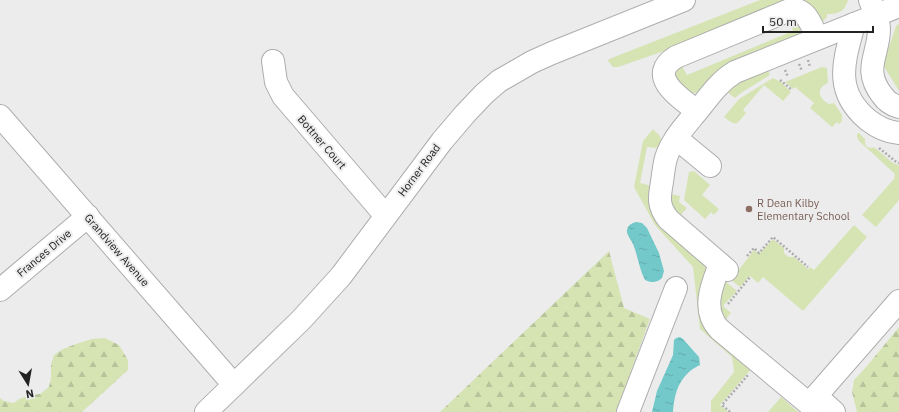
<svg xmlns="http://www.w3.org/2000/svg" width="899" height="412" font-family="'IBM Plex Sans',sans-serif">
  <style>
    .green { fill: #d6e4b4 }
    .forest { fill: url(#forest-firs) }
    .water { fill: url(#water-ripples) }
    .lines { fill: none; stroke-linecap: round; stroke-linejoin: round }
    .minor-casing { stroke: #adadae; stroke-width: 24 }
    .major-casing { stroke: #adadae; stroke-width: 24 }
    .path { stroke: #adadae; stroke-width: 2.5; stroke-dasharray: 2 2; stroke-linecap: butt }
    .minor { stroke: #fff; stroke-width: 22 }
    .major { stroke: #fff; stroke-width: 22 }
    .education-dot { fill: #8d6e63; stroke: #ececed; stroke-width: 1.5 }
    .labels { text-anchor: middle; stroke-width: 4; stroke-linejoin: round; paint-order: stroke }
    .street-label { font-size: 11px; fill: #222223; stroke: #ececed }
    .education-label { font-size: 11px; fill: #785e54; stroke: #ececed; text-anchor: start }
  </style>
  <defs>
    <pattern id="forest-firs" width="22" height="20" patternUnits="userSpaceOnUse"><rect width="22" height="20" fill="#d6e4b4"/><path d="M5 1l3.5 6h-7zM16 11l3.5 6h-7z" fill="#b7c39a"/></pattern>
    <pattern id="water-ripples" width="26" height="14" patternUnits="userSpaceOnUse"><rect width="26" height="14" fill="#73c9c9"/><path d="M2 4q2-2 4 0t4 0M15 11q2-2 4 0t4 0" fill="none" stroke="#63acac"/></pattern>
  </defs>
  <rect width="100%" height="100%" fill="#ececed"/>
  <!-- green -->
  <g class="green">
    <polygon points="760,0 790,0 670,49 618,67 613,67 608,61 609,59"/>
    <path d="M 802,0 L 848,0 C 845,12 838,14 827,14 L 827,17 L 823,21 C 814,14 814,5 802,0 Z"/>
    <path d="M 796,18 L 801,28 L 798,34 L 699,92 C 688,97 681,84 674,76 L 675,68 L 682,66 L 687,75 L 793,31 L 790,21 Z"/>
    <polygon points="899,24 899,91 883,65 896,26 897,25"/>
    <path d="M 822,67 L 827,68 L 828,83 C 816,88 818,98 829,104 L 834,103 L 842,115 L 842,121 L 839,124 L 837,122 L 832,127 L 810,108 L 814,103 L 795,87 L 793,89 L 785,82 Z"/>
    <polygon points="767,68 770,75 741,93 735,98 727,92 731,85"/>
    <path d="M 773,78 L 781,82 L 791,92 L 783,101 L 764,85 L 743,110 L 746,113 C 736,125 737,127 724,117 L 739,99 Z"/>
    <path d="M 653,129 L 659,135 L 661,139 C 658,150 657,148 647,147 L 640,183 L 648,185 L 650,186 L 708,266 L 703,289 L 753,367 L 720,405 L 728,412 L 711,412 L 711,401 L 734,372 L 732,357 L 700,329 L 693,267 L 655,225 L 634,187 L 643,141 Z"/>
    <polygon points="859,133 865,139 865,144 867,147 872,148 874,147 893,163 899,165 899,200 876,227 862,215 894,179 895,174 859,141 857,137 857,134"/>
    <polygon points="694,171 710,185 702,195 719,209 714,215 711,212 705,219 684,200 689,172"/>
    <polygon points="671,194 680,196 679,202 687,208 680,216 675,214 669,196"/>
    <polygon points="854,225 867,237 803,311 763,277 758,283 750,276 740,287 731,280 754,250 759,254 772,240 774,240 784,248 784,253 789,257 794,257 808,269 810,267 814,270"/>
    <polygon points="725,281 737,291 723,306 731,313 723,323 716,295"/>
    <polygon points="781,397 798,412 768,412"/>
  </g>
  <!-- forest -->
  <g class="forest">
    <polygon points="609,251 624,308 650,319 616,412 440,412"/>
    <polygon points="899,327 899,412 857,412 852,392 854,380 867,366"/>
    <polygon points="105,338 119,345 128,360 128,370 82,412 0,412 0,398 4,401 14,403 19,399 30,395 40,394 49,387 51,377 51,364 54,355 63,349 76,344 92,339"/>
  </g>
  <!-- water -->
  <g class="water">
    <path d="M 636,222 L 642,223 L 647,228 L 659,253 L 664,271 L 662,278 C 657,283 651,283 645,280 C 639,269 638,256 633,244 C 631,240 626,234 627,230 C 628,225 632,223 636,222 Z"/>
    <path d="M 680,337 L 683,339 L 699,357 L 700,365 C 696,367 692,369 689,372 C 677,383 674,397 673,412 L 652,412 L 657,391 L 673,355 L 674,340 L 676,338 Z"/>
  </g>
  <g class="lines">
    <defs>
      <g id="minor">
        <path d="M 870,0 C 873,9 879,19 879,29 C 879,55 862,69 882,95 C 886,101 892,105 899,107"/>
        <path d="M 854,24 C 844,61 833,91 868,120 C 877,127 887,132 899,133"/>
        <polyline points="273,61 276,82 283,96 385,215"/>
        <path d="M 697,111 C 681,99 645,76 676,57 L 792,9 C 808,10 811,26 818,38"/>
        <polyline points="0,116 234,385"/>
        <polyline points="676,138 710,166"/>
        <path d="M 720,264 C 712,285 701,309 719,329 L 809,404 L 899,301"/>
        <path d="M 727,270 L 668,219 C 658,206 659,198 662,182 C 663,174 664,165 666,158 C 672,139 687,124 699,109 C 710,95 720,81 735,72 L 899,6"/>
        <polyline points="0,290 88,216"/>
        <polyline points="816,396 834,412"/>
        <polyline points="628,412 676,288"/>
      </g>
      <polyline id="major" points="206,412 301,320 341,276 442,141 465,114 484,94 499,81 532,62 552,53 684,0"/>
    </defs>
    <!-- minor casing -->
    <use href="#minor" class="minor-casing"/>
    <!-- major casing -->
    <use href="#major" class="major-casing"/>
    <!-- path -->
    <g class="path">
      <polyline points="808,60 810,67"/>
      <polyline points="799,64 802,71"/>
      <polyline points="785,70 788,77"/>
      <polyline points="780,80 792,90"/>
      <polyline points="879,148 895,161 899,163"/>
      <polyline points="747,256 754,248 759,253 773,237 808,267"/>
      <polyline points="728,304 750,277"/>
      <polyline points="730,412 722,405 748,375"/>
    </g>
    <!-- minor -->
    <use href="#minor" class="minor"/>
    <!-- major -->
    <use href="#major" class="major"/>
  </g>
  <!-- markers -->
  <circle class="education-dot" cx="749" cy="209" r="4"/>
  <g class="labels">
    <!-- street labels -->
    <g class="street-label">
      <text transform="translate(322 142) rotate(49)" y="4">Bottner Court</text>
      <text transform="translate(419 170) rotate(-53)" y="4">Horner Road</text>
      <text transform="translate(117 250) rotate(49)" y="4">Grandview Avenue</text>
      <text transform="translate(44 253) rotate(-40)" y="4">Frances Drive</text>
    </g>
    <!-- education labels -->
    <g class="education-label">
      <text x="757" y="207">R Dean Kilby<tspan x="757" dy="13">Elementary School</tspan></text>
    </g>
  </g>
  <!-- north arrow -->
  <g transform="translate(28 384) rotate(169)" stroke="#ececed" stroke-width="3" paint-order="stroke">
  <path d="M0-3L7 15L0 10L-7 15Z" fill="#222223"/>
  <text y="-6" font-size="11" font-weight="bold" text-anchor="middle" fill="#222223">N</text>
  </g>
  <!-- scale -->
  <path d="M763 26v6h110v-6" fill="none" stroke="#222223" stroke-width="2"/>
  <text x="769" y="26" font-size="12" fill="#222223" stroke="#ececed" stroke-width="3" paint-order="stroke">50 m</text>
</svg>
